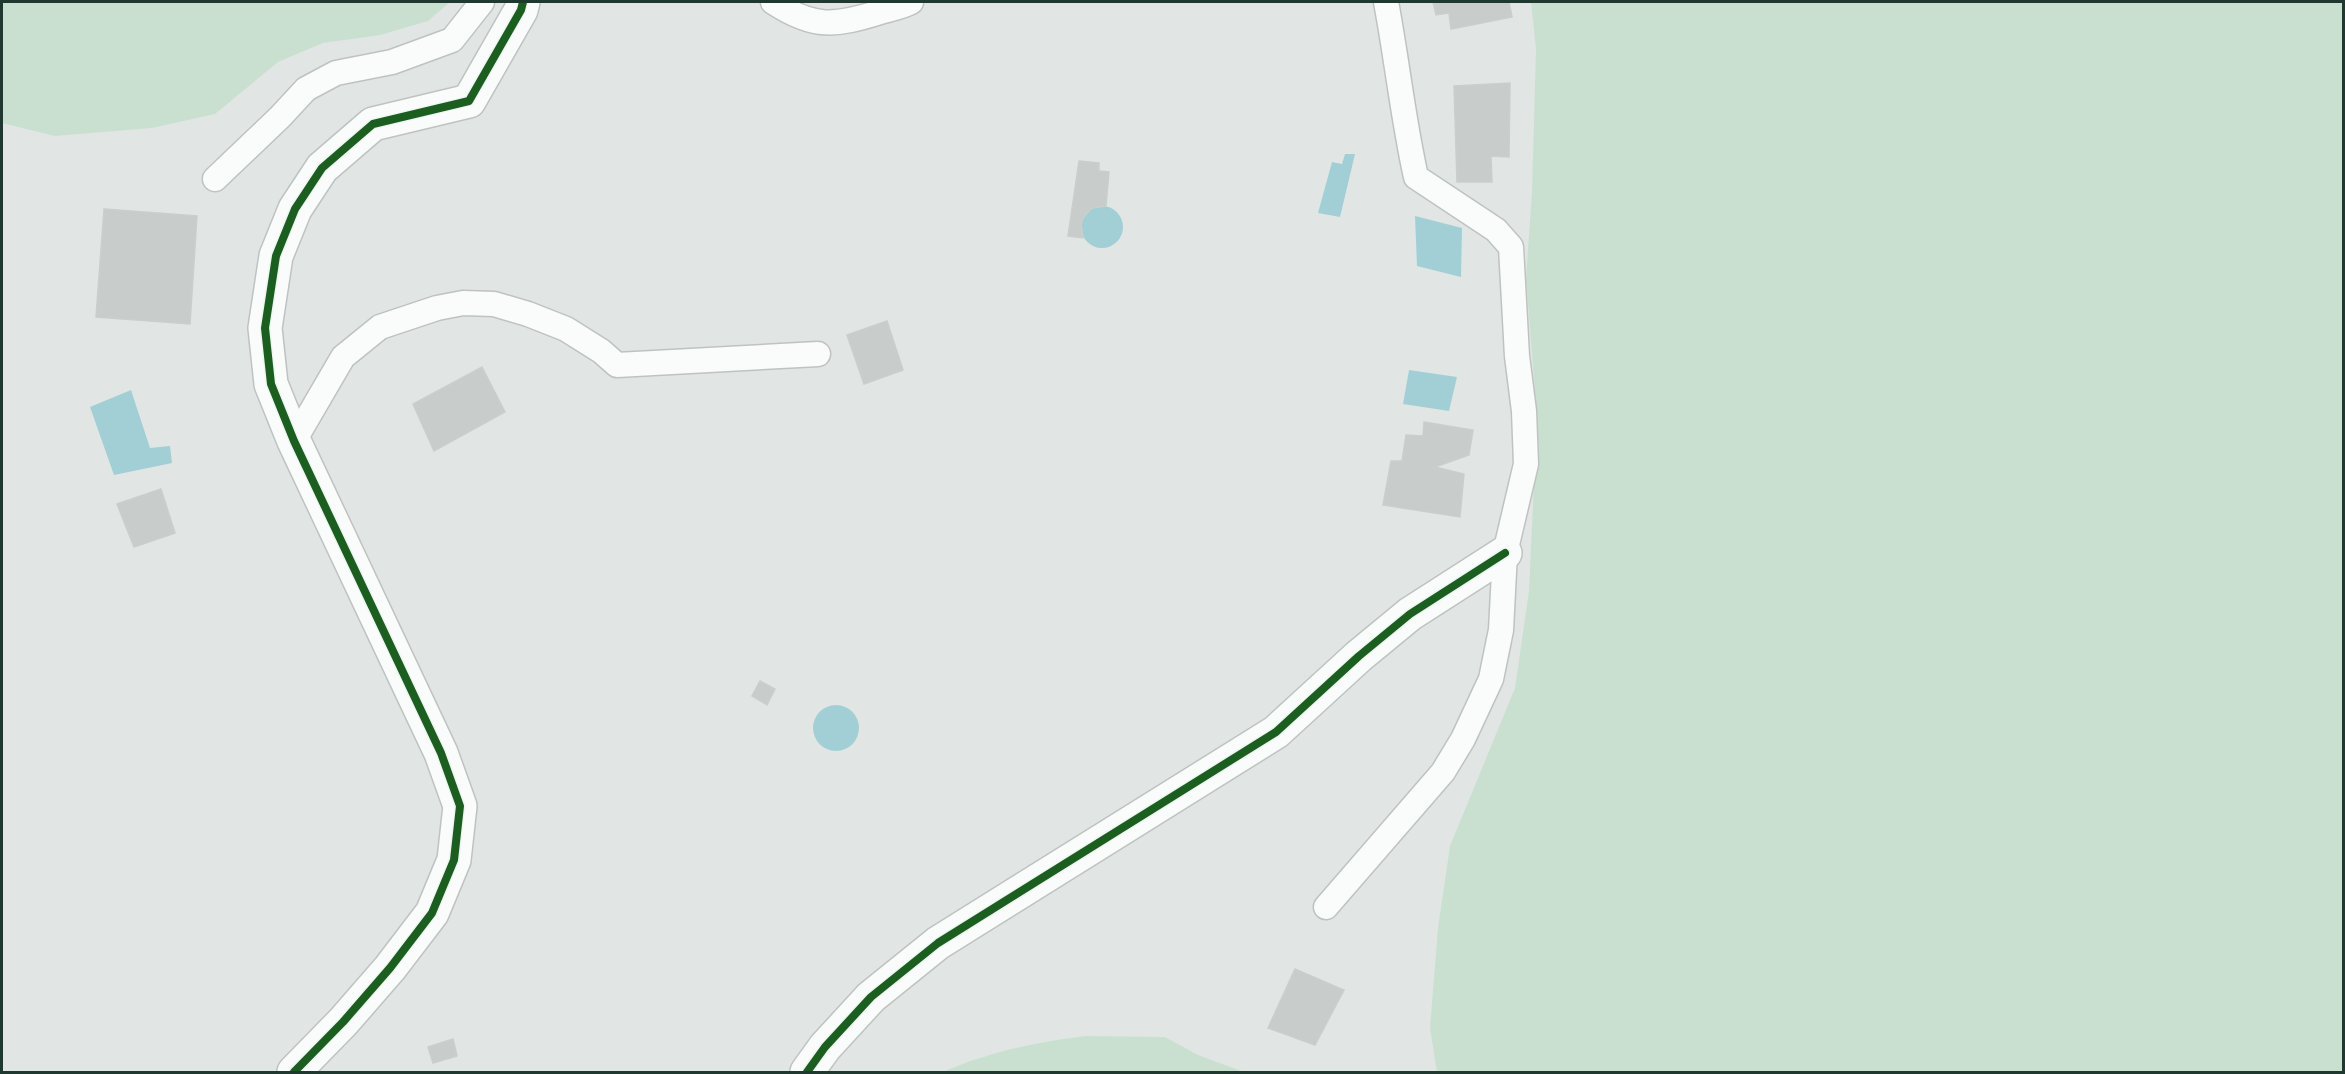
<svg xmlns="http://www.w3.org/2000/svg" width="2345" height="1074" font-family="Figtree,sans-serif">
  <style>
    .green { fill: #c9e0d0 }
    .water { fill: #a1cfd5 }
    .building { fill: #c8cdcb; stroke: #c9cfcd; stroke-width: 1.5 }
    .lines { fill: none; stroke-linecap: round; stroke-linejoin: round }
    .service-casing { stroke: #bec3c1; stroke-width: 27 }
    .minor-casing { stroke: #bec3c1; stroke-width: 36 }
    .service { stroke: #fafbfb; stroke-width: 24 }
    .minor { stroke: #fafbfb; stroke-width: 33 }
    .cycleway-casing { stroke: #eef6f2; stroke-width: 11 }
    .cycleway { stroke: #1b5e20; stroke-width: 8 }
  </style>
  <rect width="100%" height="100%" fill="#e1e6e4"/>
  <!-- green -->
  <g class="green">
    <polygon points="2,2 450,2 428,21 380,35 323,43 278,62 215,114 152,128 55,136 2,123"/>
    <polygon points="1531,2 2343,2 2343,1072 1437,1072 1430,1028 1438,928 1450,846 1515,688 1529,591 1537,417 1526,278 1532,192 1536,49"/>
    <path d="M 1086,1036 L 1165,1037 L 1198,1055 L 1244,1072 L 943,1072 C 989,1052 1036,1042 1086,1036 Z"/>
  </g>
  <!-- water -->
  <g class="water">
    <polygon points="1345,154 1355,154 1340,217 1318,213 1332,162 1342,164"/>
    <circle cx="1102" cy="227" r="21"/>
    <polygon points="1415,216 1462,228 1461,277 1417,266"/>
    <polygon points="1409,370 1457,377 1449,411 1403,404"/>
    <polygon points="131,390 150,448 170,446 172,463 114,475 90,407"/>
    <circle cx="836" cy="728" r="23"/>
  </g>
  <!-- building -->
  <g class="building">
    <polygon points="1433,2 1509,2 1512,17 1451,29 1449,13 1436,15"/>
    <polygon points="1510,83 1509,157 1491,156 1492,182 1457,182 1454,86"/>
    <polygon points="1079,161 1099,163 1099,171 1109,172 1106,206 1092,208 1083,218 1081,224 1083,238 1068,236"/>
    <polygon points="104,209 197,216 190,324 96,317"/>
    <polygon points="887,321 903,370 864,384 847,335"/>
    <polygon points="482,367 505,412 434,451 413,404"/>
    <polygon points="1424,422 1473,430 1469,455 1435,467 1464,474 1460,517 1383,505 1391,461 1402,461 1406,435 1423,436"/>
    <polygon points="161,489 175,533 134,547 117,504"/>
    <polygon points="760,681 775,689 767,705 752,696"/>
    <polygon points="1295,969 1344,990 1315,1045 1268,1028"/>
    <polygon points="453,1039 457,1056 433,1063 428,1047"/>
  </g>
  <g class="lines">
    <defs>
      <g id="service">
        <path d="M 773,2 C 814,29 835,26 880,12 C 890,9 902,7 911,2"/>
        <polyline points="215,179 280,117 306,89 336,73 392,62 452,40 482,2"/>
        <polyline points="294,441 343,357 380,327 437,308 463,303 494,304 528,314 566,329 601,351 617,365 818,354"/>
        <path d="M 1326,907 L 1443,772 L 1463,739 L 1491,679 L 1501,630 L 1505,553 L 1526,464 L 1524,411 L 1517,356 L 1511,247 L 1496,230 L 1416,177 C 1403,119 1397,60 1386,2"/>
      </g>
      <g id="minor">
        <polyline points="294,1072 343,1022 390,968 432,913 454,860 460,806 441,753 294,441 271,384 265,328 276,256 295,209 322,168 373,124 469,101 521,10 523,2"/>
        <polyline points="807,1072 825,1047 871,997 938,943 1276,732 1359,656 1410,614 1505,553"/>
      </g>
    </defs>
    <!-- service casing -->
    <use href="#service" class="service-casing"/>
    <!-- minor casing -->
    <use href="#minor" class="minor-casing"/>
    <!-- service -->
    <use href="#service" class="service"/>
    <!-- minor -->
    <use href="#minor" class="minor"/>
    <defs>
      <g id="cycleway">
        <polyline points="294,1072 343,1022 390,968 432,913 454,860 460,806 441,753 294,441 271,384 265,328 276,256 295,209 322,168 373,124 469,101 521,10 523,2"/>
        <polyline points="807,1072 825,1047 871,997 938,943 1276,732 1359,656 1410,614 1505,553"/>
      </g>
    </defs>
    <!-- cycleway casing -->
    <use href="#cycleway" class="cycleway-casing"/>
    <!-- cycleway -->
    <use href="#cycleway" class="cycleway"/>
  </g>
  <!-- border -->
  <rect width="2345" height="1074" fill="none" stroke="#1f3931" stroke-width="6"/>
</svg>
